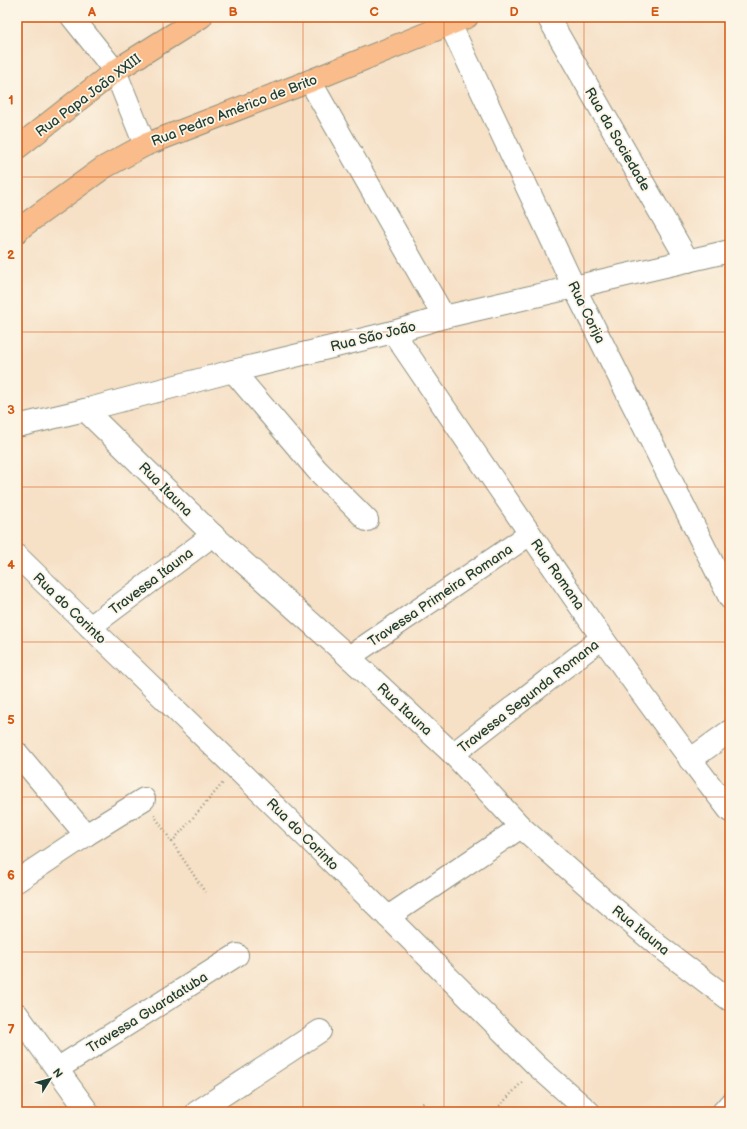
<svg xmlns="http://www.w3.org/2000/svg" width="747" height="1129" font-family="'Balsamiq Sans',sans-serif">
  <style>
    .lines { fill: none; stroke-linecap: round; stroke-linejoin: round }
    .minor-casing { stroke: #8a8e7d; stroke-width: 24 }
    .major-casing { stroke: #8a8e7d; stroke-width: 24 }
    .path { stroke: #8a8e7d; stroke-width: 2.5; stroke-dasharray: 1 3; stroke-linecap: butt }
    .minor { stroke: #fff; stroke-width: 22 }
    .major { stroke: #f9bc8a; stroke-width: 22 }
    .grid { fill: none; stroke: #d45610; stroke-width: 1; stroke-opacity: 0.55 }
    .labels { text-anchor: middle; stroke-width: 3.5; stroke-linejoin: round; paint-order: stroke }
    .street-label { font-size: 14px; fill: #1f3d34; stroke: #fcf5e5 }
    .neatline { fill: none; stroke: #d45610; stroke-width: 1.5 }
    .grid-label { font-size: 13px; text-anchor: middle; font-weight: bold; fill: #d45610 }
  </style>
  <rect width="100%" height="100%" fill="#fcf5e5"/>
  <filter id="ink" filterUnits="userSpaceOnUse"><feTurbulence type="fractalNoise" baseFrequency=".025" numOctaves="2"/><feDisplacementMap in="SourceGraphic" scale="8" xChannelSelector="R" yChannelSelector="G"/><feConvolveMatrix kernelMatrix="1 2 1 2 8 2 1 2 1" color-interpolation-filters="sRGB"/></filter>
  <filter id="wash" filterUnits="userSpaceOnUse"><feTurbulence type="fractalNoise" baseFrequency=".012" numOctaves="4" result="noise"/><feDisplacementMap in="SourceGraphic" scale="16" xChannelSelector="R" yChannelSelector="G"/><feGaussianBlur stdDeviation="0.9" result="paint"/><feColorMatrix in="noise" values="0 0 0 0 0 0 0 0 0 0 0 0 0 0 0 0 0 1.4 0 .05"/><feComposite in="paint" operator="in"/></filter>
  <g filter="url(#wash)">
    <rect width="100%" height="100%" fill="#f6e0c6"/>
  </g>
  <g filter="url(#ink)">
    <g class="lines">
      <defs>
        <g id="minor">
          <polyline points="72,17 115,71 145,145"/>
          <polyline points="548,17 688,261"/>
          <polyline points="450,24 574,287 730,598"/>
          <polyline points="310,81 444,317"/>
          <path d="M 393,332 C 503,493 610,657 730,811"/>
          <polyline points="233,371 317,470 367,520"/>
          <polyline points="85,410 213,535 349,657 453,754 521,827 604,900 656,944 730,1000"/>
          <polyline points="17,426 85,410 233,371 393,332 444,317 730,251"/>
          <polyline points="17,556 90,627 236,768 388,917 537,1066 589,1112"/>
          <polyline points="90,627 213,535"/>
          <polyline points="349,657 530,534"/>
          <polyline points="17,753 86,835"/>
          <polyline points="453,754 602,638"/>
          <polyline points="690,760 730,731"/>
          <polyline points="17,881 86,835 144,799"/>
          <polyline points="388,917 521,827"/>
          <polyline points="17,1014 88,1112"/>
          <polyline points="57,1069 237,955"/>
          <polyline points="197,1112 320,1031"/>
          <polyline points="723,1112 730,1104"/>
        </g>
        <g id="major">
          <polyline points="17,148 115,71 201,17"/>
          <polyline points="17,232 23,226 103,168 145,145 310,81 467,17"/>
        </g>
      </defs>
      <!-- minor casing -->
      <use href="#minor" class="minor-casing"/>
      <!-- major casing -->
      <use href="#major" class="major-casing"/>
      <!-- path -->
      <g class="path">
        <polyline points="154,815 205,892"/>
        <polyline points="172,842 223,783"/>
        <polyline points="414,1112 424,1102"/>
        <polyline points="494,1112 523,1081"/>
      </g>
      <!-- minor -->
      <use href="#minor" class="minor"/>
      <!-- major -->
      <use href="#major" class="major"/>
    </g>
  </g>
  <!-- grid -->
  <path class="grid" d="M 163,17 L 163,1112M 303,17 L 303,1112M 444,17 L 444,1112M 584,17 L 584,1112M 17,177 L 730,177M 17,332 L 730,332M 17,487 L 730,487M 17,642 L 730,642M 17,797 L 730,797M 17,952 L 730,952"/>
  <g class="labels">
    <!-- street labels -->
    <g class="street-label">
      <text transform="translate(88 95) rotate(-37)" y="5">Rua Papa João XXIII</text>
      <text transform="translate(234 110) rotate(-21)" y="5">Rua Pedro Américo de Brito</text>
      <text transform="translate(618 139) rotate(60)" y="5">Rua da Sociedade</text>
      <text transform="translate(587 312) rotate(64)" y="5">Rua Corija</text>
      <text transform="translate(373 336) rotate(-14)" y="5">Rua São João</text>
      <text transform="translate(166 489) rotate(45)" y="5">Rua Itauna</text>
      <text transform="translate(558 574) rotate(55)" y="5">Rua Romana</text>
      <text transform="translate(151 581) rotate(-37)" y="5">Travessa Itauna</text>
      <text transform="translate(440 595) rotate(-34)" y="5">Travessa Primeira Romana</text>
      <text transform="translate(70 608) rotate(44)" y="5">Rua do Corinto</text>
      <text transform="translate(528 696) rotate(-38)" y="5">Travessa Segunda Romana</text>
      <text transform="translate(405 709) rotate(43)" y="5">Rua Itauna</text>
      <text transform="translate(303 834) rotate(45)" y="5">Rua do Corinto</text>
      <text transform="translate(641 930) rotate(39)" y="5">Rua Itauna</text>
      <text transform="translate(147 1012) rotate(-32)" y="5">Travessa Guaratatuba</text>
    </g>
  </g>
  <!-- margin -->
  <rect width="747" height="1129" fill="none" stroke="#fcf5e5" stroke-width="44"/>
  <!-- north arrow -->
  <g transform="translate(50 1079) rotate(53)" stroke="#fcf5e5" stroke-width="3" paint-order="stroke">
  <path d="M0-3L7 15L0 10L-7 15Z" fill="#1f3d34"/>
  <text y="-6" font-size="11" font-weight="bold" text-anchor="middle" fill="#1f3d34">N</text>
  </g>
  <rect x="22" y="22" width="703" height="1085" class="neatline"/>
  <g class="grid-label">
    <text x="92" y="16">A</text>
    <text x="233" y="16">B</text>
    <text x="374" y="16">C</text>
    <text x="514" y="16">D</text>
    <text x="655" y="16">E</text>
    <text x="11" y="104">1</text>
    <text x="11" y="259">2</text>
    <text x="11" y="414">3</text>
    <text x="11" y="569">4</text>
    <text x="11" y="724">5</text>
    <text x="11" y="879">6</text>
    <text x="11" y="1034">7</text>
  </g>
</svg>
